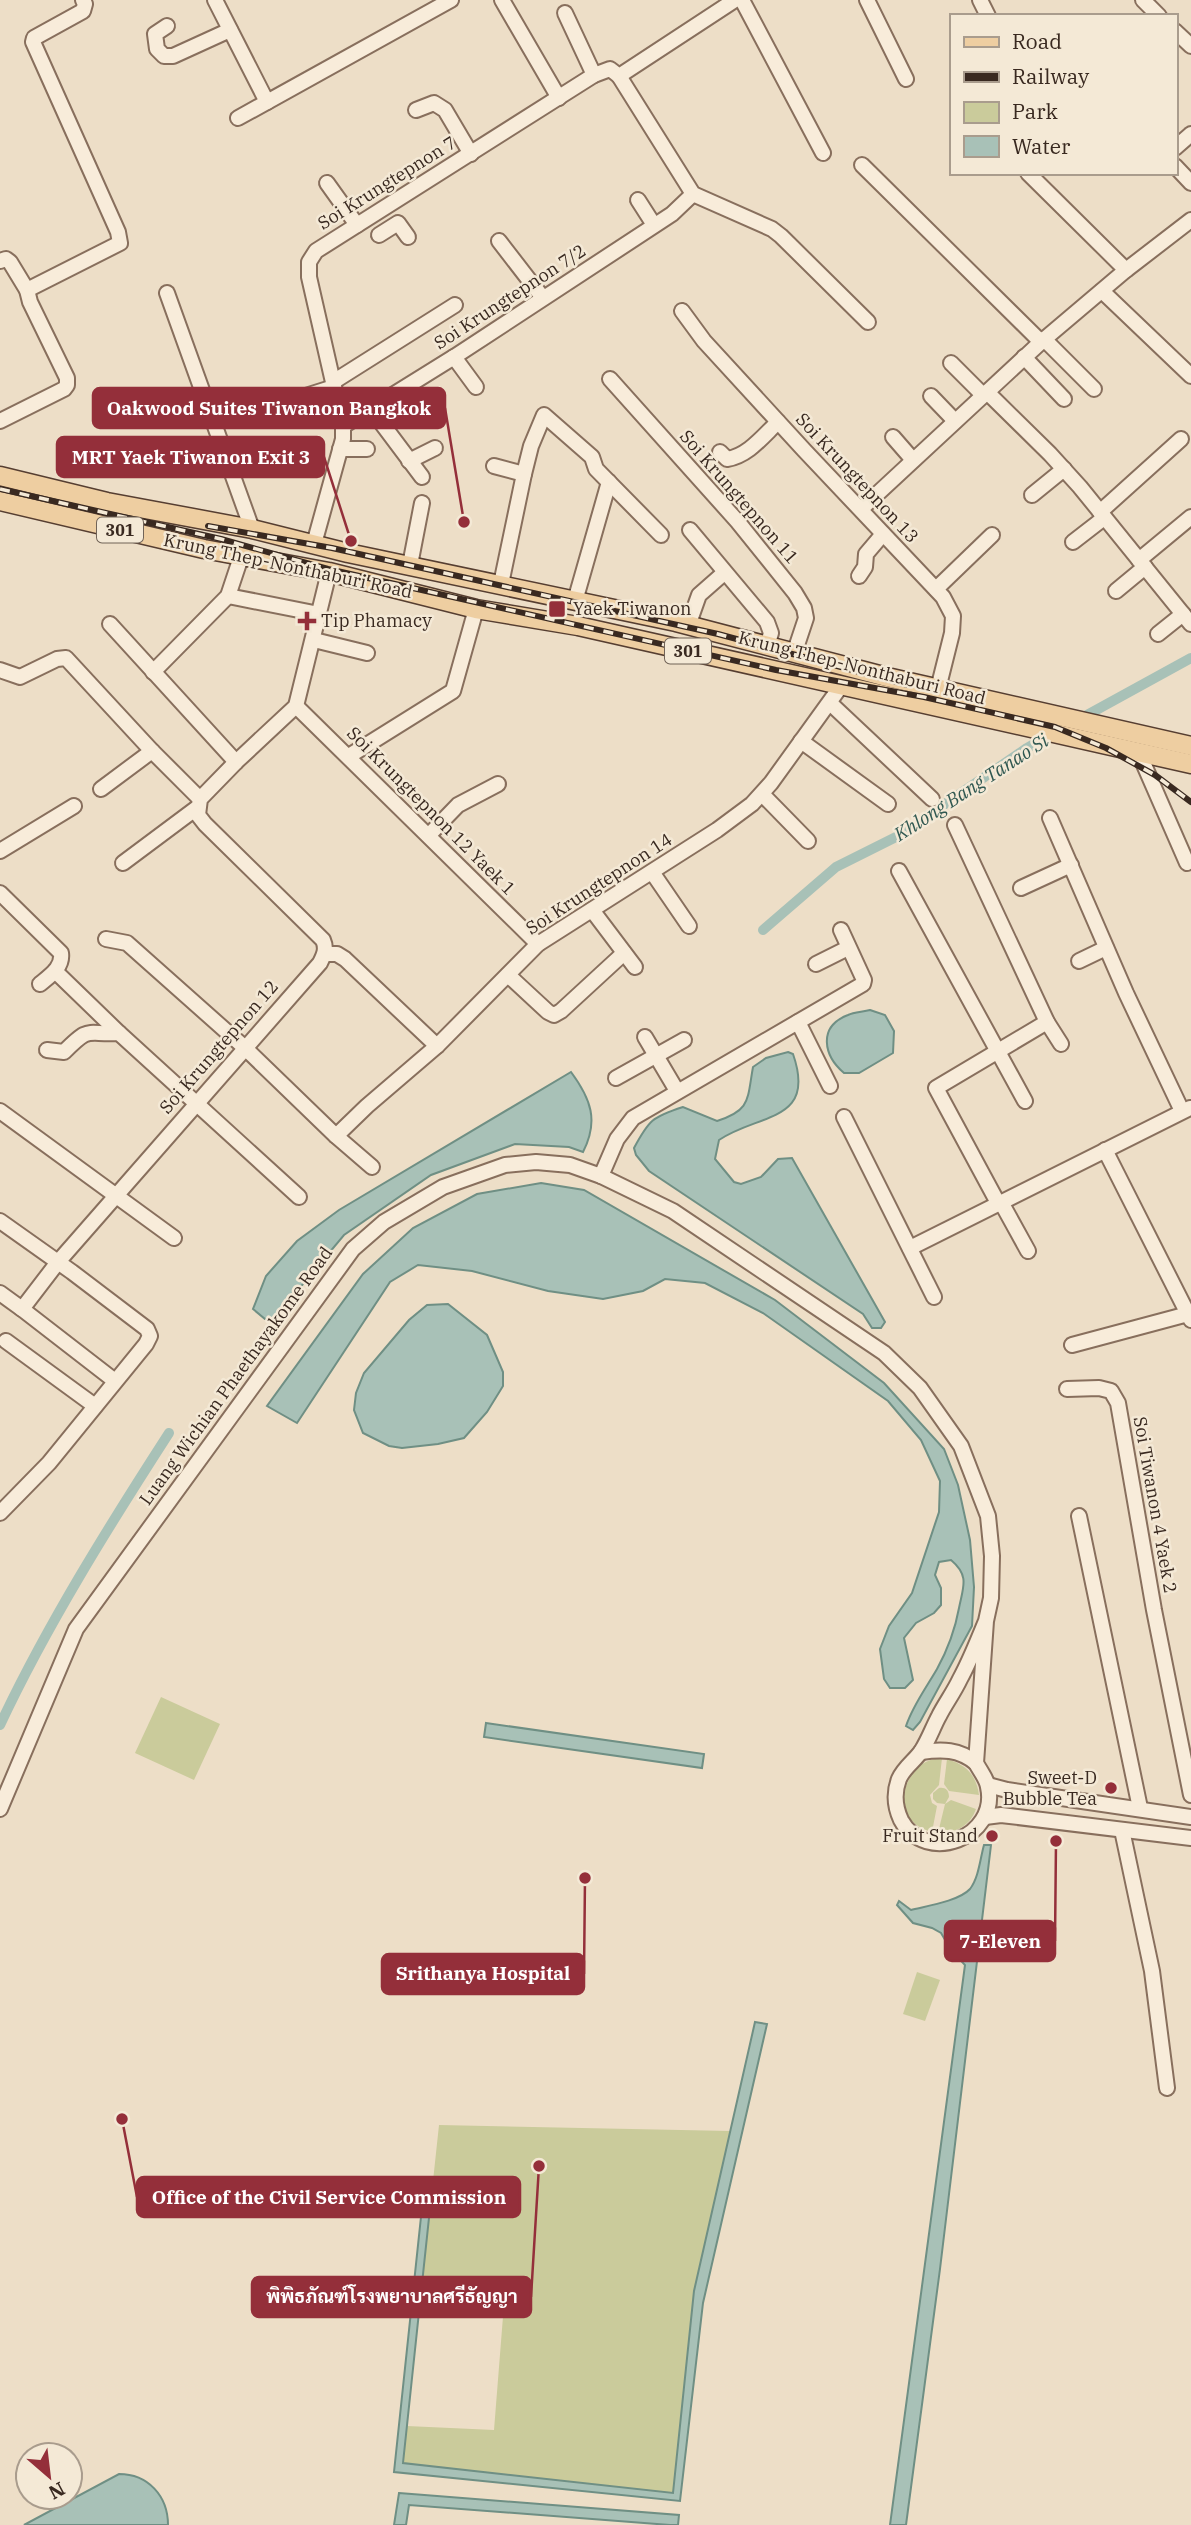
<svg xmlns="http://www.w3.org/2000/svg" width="1191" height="2525" font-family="'IBM Plex Serif',Sarabun,serif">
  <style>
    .green { fill: #cacb9b }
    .water { fill: #a8c1b7; stroke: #6f8f84; stroke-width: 2 }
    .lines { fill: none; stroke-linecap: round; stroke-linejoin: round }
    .canal { stroke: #a8c1b7; stroke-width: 10 }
    .minor-casing { stroke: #886f5d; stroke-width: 18 }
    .major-casing { stroke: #563e31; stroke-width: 21 }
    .minor { stroke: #f8ecda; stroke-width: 14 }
    .major { stroke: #eecea1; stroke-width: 18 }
    .rail-casing { stroke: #392920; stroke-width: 6 }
    .rail { stroke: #f4e9d6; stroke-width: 3.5; stroke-dasharray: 10; stroke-linecap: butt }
    .poi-dot { fill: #942f3a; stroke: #f4e9d6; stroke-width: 2.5 }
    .labels { text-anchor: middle; stroke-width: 5; stroke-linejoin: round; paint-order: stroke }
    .shield { fill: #f4e9d6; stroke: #716357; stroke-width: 2 }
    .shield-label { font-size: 16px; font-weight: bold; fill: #392920 }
    .street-label { font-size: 18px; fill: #392920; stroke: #f4e9d6 }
    .poi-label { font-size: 18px; fill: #392920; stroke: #f4e9d6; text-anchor: start }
    .water-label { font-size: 19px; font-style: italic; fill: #305851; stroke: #f4e9d6 }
    .leader { fill: none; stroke: #942f3a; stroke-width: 2.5 }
    .callout-dot { fill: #942f3a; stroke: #f4e9d6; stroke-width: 2.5 }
    .callout { fill: #942f3a; stroke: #942f3a; stroke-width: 2.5 }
    .callout-label { font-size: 19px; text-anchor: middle; font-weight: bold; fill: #fff }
  </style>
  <rect width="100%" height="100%" fill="#eddec7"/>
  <!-- green -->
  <g class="green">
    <polygon points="161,1697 220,1724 194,1780 135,1753"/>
    <path d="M 942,1758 L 939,1785 L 930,1795 L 932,1803 L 937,1806 L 932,1832 C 914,1827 907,1818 902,1800 C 907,1778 917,1759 942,1758 Z"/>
    <path d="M 947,1759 C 966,1765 976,1774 979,1795 L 949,1791 L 944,1784 Z"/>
    <path d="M 939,1788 C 945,1787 949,1790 949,1797 L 945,1804 L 951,1800 L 976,1809 C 970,1826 956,1833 938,1833 L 945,1804 L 937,1803 L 933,1799 L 933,1793 Z"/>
    <polygon points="917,1972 940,1980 925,2021 903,2014"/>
    <polygon points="439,2125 730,2131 694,2291 673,2493 403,2463 407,2426 494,2430 504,2304 421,2293"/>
  </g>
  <!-- water -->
  <g class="water">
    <path d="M 870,1010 L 885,1015 L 894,1031 L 893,1053 L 859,1073 L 844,1073 C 824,1056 817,1027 848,1015 C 854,1012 863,1012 870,1010 Z"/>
    <path d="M 788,1052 L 793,1054 C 817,1123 758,1113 719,1140 L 715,1159 L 734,1182 L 741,1184 L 761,1177 L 778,1159 L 792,1158 L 885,1322 L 881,1328 L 872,1328 L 863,1314 L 649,1171 L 636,1155 L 634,1148 C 649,1120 652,1117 683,1107 L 717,1121 C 751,1110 747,1100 753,1067 L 766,1058 Z"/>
    <path d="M 571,1072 C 591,1099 599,1121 583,1152 L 569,1147 L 515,1144 L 431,1175 L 344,1235 L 273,1320 L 265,1319 L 253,1309 L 266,1276 L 297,1241 L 339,1210 Z"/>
    <path d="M 541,1183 L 584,1190 L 775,1300 L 884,1383 L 944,1449 L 958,1485 L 970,1540 L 974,1587 L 972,1626 L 920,1722 L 913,1730 L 906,1726 C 913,1705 926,1688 937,1669 C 948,1649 955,1630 959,1608 C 963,1587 970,1576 951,1560 L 939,1562 L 935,1575 L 941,1588 L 941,1605 L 934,1613 L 916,1623 L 904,1638 L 913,1680 L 905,1688 L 890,1688 L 884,1679 L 880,1649 L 889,1626 L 912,1593 L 939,1512 L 940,1481 L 921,1440 L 888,1401 L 763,1313 L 705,1283 L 665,1279 L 643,1291 L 603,1299 L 548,1291 L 472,1271 L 418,1265 L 390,1282 L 297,1423 L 267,1406 L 363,1274 L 413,1228 L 477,1194 Z"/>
    <polygon points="448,1304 487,1335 503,1372 503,1386 487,1412 464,1438 438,1444 402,1448 389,1446 363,1433 354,1410 356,1393 364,1373 409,1320 427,1305"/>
    <polygon points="486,1723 704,1754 702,1768 484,1737"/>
    <path d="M 984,1845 L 991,1845 L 940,2269 L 906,2525 L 890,2525 L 965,1965 L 951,1950 L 941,1933 L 932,1928 L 913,1923 L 897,1905 L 899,1901 L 911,1910 C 927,1906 959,1901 970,1889 C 979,1877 980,1859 984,1845 Z"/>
    <polygon points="755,2022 767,2024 703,2303 680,2501 394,2472 425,2179 433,2180 403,2463 673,2493 694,2291"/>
    <path d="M 119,2474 C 148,2474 168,2496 168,2525 L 24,2525 Z"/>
    <polygon points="399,2493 679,2515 678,2525 670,2525 409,2505 406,2525 394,2525"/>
  </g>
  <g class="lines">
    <!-- canal -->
    <g class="canal">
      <polyline points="1078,720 1191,658"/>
      <polyline points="763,930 836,867 898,836 1027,748 1054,732"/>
      <path d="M 0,1725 C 47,1625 109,1526 169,1433"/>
    </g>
    <defs>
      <g id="minor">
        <polyline points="215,0 267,102"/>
        <polyline points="502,0 559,98"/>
        <polyline points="742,0 823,153"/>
        <polyline points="867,0 906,79"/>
        <polyline points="980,0 988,16"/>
        <polyline points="1143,0 1159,16"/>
        <polyline points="565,13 594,75"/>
        <polyline points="167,26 155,34 157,49 164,56 173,56 230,30"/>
        <polyline points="1175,31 1191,46"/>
        <polyline points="619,76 693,194 772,229 781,236 868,322"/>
        <polyline points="416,110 434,103 445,110 471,154"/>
        <polyline points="238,118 451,0"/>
        <polyline points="1175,148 1191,134"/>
        <polyline points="862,165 1041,342"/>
        <polyline points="1175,166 1191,183"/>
        <polyline points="1028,173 1126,270"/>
        <polyline points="327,183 357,225"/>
        <polyline points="638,200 654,225"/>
        <polyline points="379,235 398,223 408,237"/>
        <polyline points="499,241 543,298"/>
        <polyline points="0,261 6,259 10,262 27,290 30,302 67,378 67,385 64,389 0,421"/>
        <polyline points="27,290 120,243 118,232 33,42 34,38 83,11 85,4 83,0"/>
        <polyline points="1102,291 1191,376"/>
        <polyline points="167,293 252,529"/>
        <polyline points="682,311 704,341 804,450 943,597 953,616 952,633 938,689"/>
        <polyline points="1044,339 1094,389"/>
        <polyline points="454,357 476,387"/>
        <polyline points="1024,357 1064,399"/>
        <polyline points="951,363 983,395"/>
        <polyline points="610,379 738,522 795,593 804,608 806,618 795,651"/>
        <polyline points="333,382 455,305"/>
        <polyline points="987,392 1050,454 1080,487 1191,624"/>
        <polyline points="931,396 955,421"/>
        <polyline points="293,400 334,387"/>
        <polyline points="371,409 422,477"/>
        <polyline points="343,426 454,357 672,214 693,194"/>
        <polyline points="893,437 913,460"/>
        <polyline points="340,449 367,449"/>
        <path d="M 720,452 L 727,459 C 748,456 763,436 778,422"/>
        <polyline points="409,461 435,448"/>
        <polyline points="494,466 524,474 501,584"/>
        <polyline points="524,474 531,446 544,415 592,457 596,469 661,535"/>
        <polyline points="1032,495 1064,469"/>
        <polyline points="861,509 1041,342 1126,270 1191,220"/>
        <polyline points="1100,512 1181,439"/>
        <polyline points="690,530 767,622 771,633 767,646"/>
        <polyline points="1073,542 1104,518"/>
        <polyline points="314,544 343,439 343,426 309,277 309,262 316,251 594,75 610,69 619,76 735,0"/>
        <polyline points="1139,560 1191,517"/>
        <polyline points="410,565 422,503"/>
        <polyline points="859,576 865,567 866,554 883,534"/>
        <polyline points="936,589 992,535"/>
        <polyline points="1116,591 1145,567"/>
        <polyline points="228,596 319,614"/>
        <polyline points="575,601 609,482"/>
        <polyline points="110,624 236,762"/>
        <polyline points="688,626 699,595 724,573"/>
        <polyline points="1158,634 1183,614"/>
        <polyline points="314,640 367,653"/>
        <polyline points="0,670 20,677 57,659 66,658 152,751 200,799"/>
        <polyline points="153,672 228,596 241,557"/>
        <polyline points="830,703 932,799"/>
        <polyline points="296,706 538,944"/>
        <polyline points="801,741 888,804"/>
        <polyline points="1138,751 1187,863"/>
        <polyline points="349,756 453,691 476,609"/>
        <polyline points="101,789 152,751"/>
        <polyline points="762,794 808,841"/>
        <polyline points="1050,818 1126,993 1182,1111"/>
        <polyline points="955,825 1047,1022 1061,1044"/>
        <polyline points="429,835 458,805 498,784"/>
        <polyline points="0,851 74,806"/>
        <polyline points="123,863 198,807"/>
        <polyline points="899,871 1025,1101"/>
        <polyline points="652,872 689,926"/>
        <polyline points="1021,888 1071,865"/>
        <path d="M 0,893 L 61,953 C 63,967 51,975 40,984"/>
        <polyline points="592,910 635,967"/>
        <polyline points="106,939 127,943 244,1047 336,1136 372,1167"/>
        <polyline points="325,954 337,954 345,959 437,1046"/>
        <polyline points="1079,961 1106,948"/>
        <polyline points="816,964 848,948"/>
        <polyline points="55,971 119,1033 299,1197"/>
        <polyline points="508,975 548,1012 554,1015 561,1011 624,953"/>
        <polyline points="798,1022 830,1086"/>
        <polyline points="645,1037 677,1091"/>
        <path d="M 47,1050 L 64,1052 C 91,1025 85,1035 119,1033"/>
        <polyline points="616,1078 684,1040"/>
        <polyline points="0,1111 174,1238"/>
        <polyline points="844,1117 934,1297"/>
        <polyline points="336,1136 367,1106 437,1046 538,944 717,830 752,804 771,783 841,686"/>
        <polyline points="1105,1150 1191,1320"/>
        <polyline points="601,1176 617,1139 633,1118 863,984 864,980 841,930"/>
        <polyline points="1001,1202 1028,1251"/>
        <polyline points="998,1203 936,1088 1047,1022"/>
        <polyline points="0,1221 72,1272 147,1329 150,1336 146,1344 49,1463 0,1513"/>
        <polyline points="910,1248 1190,1108"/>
        <polyline points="0,1293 22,1309"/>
        <polyline points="6,1341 95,1406"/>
        <polyline points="1072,1345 1188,1314"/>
        <path d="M 115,1381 L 22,1309 L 58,1262 L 320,963 C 324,955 327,949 323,940 L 205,824 L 198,815 L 200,799 L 236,762 L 296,706 L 329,572"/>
        <polyline points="1067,1389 1099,1388 1111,1391 1118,1403 1154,1610 1191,1795"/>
        <polyline points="1079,1516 1140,1808"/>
        <path d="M 921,1752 C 942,1749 959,1749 976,1763"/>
        <polyline points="988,1785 1007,1790 1191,1817"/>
        <path d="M 0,1809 L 76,1629 L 353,1249 L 384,1222 L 443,1187 L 505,1165 L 536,1162 L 570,1165 L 601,1176 L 673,1211 L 884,1353 L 920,1388 L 961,1446 L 988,1516 L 992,1556 L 991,1598 L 986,1621 L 976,1763 C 980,1771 987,1779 988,1787 C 999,1837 926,1866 901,1820 C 895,1807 894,1792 899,1779 C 904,1767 916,1760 922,1750 C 929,1739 933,1727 939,1716 C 945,1704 954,1692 960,1679 C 970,1661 978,1640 986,1621"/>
        <polyline points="985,1817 1001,1815 1191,1838"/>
        <polyline points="1122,1830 1152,1971 1167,2088"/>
      </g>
      <g id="major">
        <polyline points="0,476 107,502 252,529 348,553 676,622 887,677 1191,746"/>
        <polyline points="0,501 204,549 329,572 476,609 578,626 1191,764"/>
      </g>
    </defs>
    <!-- minor casing -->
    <use href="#minor" class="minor-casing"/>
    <!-- major casing -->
    <use href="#major" class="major-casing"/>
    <!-- minor -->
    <use href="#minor" class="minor"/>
    <!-- major -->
    <use href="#major" class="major"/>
    <defs>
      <g id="rail">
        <polyline points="0,489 221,539 328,569 395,584 776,670 924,697 1055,727 1106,748 1155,775 1191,802"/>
        <polyline points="208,526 332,548 718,634 908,685"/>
      </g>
    </defs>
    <!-- rail casing -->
    <use href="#rail" class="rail-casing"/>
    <!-- rail -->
    <use href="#rail" class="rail"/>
  </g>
  <!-- markers -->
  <g class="poi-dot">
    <rect x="548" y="600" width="18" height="18" rx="3.5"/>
    <path d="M303.5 610.5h7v7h7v7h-7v7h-7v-7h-7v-7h7z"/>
    <circle cx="1111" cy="1788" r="7"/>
    <circle cx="992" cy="1836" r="7"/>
  </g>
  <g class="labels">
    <!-- shield labels -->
    <g class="shield">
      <rect x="97" y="517.5" width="46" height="25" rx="5"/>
      <rect x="665" y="638.5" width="46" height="25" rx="5"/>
    </g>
    <g class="shield-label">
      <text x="120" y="536">301</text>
      <text x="688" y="657">301</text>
    </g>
    <!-- street labels -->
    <g class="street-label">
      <text transform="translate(387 183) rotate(-32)" y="6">Soi Krungtepnon 7</text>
      <text transform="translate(510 297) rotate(-33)" y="6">Soi Krungtepnon 7/2</text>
      <text transform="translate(857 478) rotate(47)" y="6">Soi Krungtepnon 13</text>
      <text transform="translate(739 497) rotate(49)" y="6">Soi Krungtepnon 11</text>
      <text transform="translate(288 566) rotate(12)" y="6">Krung Thep-Nonthaburi Road</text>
      <text transform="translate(862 668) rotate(14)" y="6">Krung Thep-Nonthaburi Road</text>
      <text transform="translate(431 811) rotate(45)" y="6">Soi Krungtepnon 12 Yaek 1</text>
      <text transform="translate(599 884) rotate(-33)" y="6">Soi Krungtepnon 14</text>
      <text transform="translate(219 1047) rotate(-49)" y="6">Soi Krungtepnon 12</text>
      <text transform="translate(236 1376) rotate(-54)" y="6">Luang Wichian Phaethayakome Road</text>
      <text transform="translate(1155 1505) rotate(80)" y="6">Soi Tiwanon 4 Yaek 2</text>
    </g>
    <!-- poi labels -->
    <g class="poi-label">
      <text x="573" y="615">Yaek Tiwanon</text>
      <text x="321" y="627">Tip Phamacy</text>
      <text x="1097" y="1784" text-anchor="end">Sweet-D<tspan x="1097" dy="21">Bubble Tea</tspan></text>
      <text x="978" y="1842" text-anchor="end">Fruit Stand</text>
    </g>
    <!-- water labels -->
    <g class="water-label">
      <text transform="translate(971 787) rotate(-33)" y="7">Khlong Bang Tanao Si</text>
    </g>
  </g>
  <!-- callouts -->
  <path class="leader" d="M464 522L445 408M351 541L324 457M1056 1841L1055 1941M585 1878L584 1974M122 2119L137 2197M539 2166L531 2297"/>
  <g class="callout-dot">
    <circle cx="464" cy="522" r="7"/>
    <circle cx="351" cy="541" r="7"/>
    <circle cx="1056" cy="1841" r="7"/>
    <circle cx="585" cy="1878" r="7"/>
    <circle cx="122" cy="2119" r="7"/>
    <circle cx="539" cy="2166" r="7"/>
  </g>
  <g class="callout">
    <rect x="93" y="388" width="352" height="40" rx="7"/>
    <rect x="57" y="437" width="267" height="40" rx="7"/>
    <rect x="945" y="1921" width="110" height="40" rx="7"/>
    <rect x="382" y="1954" width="202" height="40" rx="7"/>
    <rect x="137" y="2177" width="383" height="40" rx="7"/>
    <rect x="252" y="2277" width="279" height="40" rx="7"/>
  </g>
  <g class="callout-label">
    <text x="269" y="415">Oakwood Suites Tiwanon Bangkok</text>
    <text x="191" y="464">MRT Yaek Tiwanon Exit 3</text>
    <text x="1000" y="1948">7-Eleven</text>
    <text x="483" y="1980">Srithanya Hospital</text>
    <text x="329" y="2204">Office of the Civil Service Commission</text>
    <text x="392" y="2303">พิพิธภัณฑ์โรงพยาบาลศรีธัญญา</text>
  </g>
  <!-- legend -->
  <rect x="950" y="14" width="228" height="161" fill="#f4e9d6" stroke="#a99c8d" stroke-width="2"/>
  <rect x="964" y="37" width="35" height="10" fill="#eecea1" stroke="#a99c8d" stroke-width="2"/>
  <text x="1012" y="49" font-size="21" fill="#392920">Road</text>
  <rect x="964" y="72" width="35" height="10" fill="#392920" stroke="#a99c8d" stroke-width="2"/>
  <text x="1012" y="84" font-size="21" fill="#392920">Railway</text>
  <rect x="964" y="102" width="35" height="21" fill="#cacb9b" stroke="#a99c8d" stroke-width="2"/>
  <text x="1012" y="119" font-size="21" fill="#392920">Park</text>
  <rect x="964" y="136" width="35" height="21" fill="#a8c1b7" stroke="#a99c8d" stroke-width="2"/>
  <text x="1012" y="154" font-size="21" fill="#392920">Water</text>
  <!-- north arrow -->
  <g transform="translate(49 2476) rotate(152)"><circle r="33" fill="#f4e9d6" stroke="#a99c8d" stroke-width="2"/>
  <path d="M0-5L12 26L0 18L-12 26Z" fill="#942f3a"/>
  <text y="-10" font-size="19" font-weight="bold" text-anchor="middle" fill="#392920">N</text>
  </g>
</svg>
